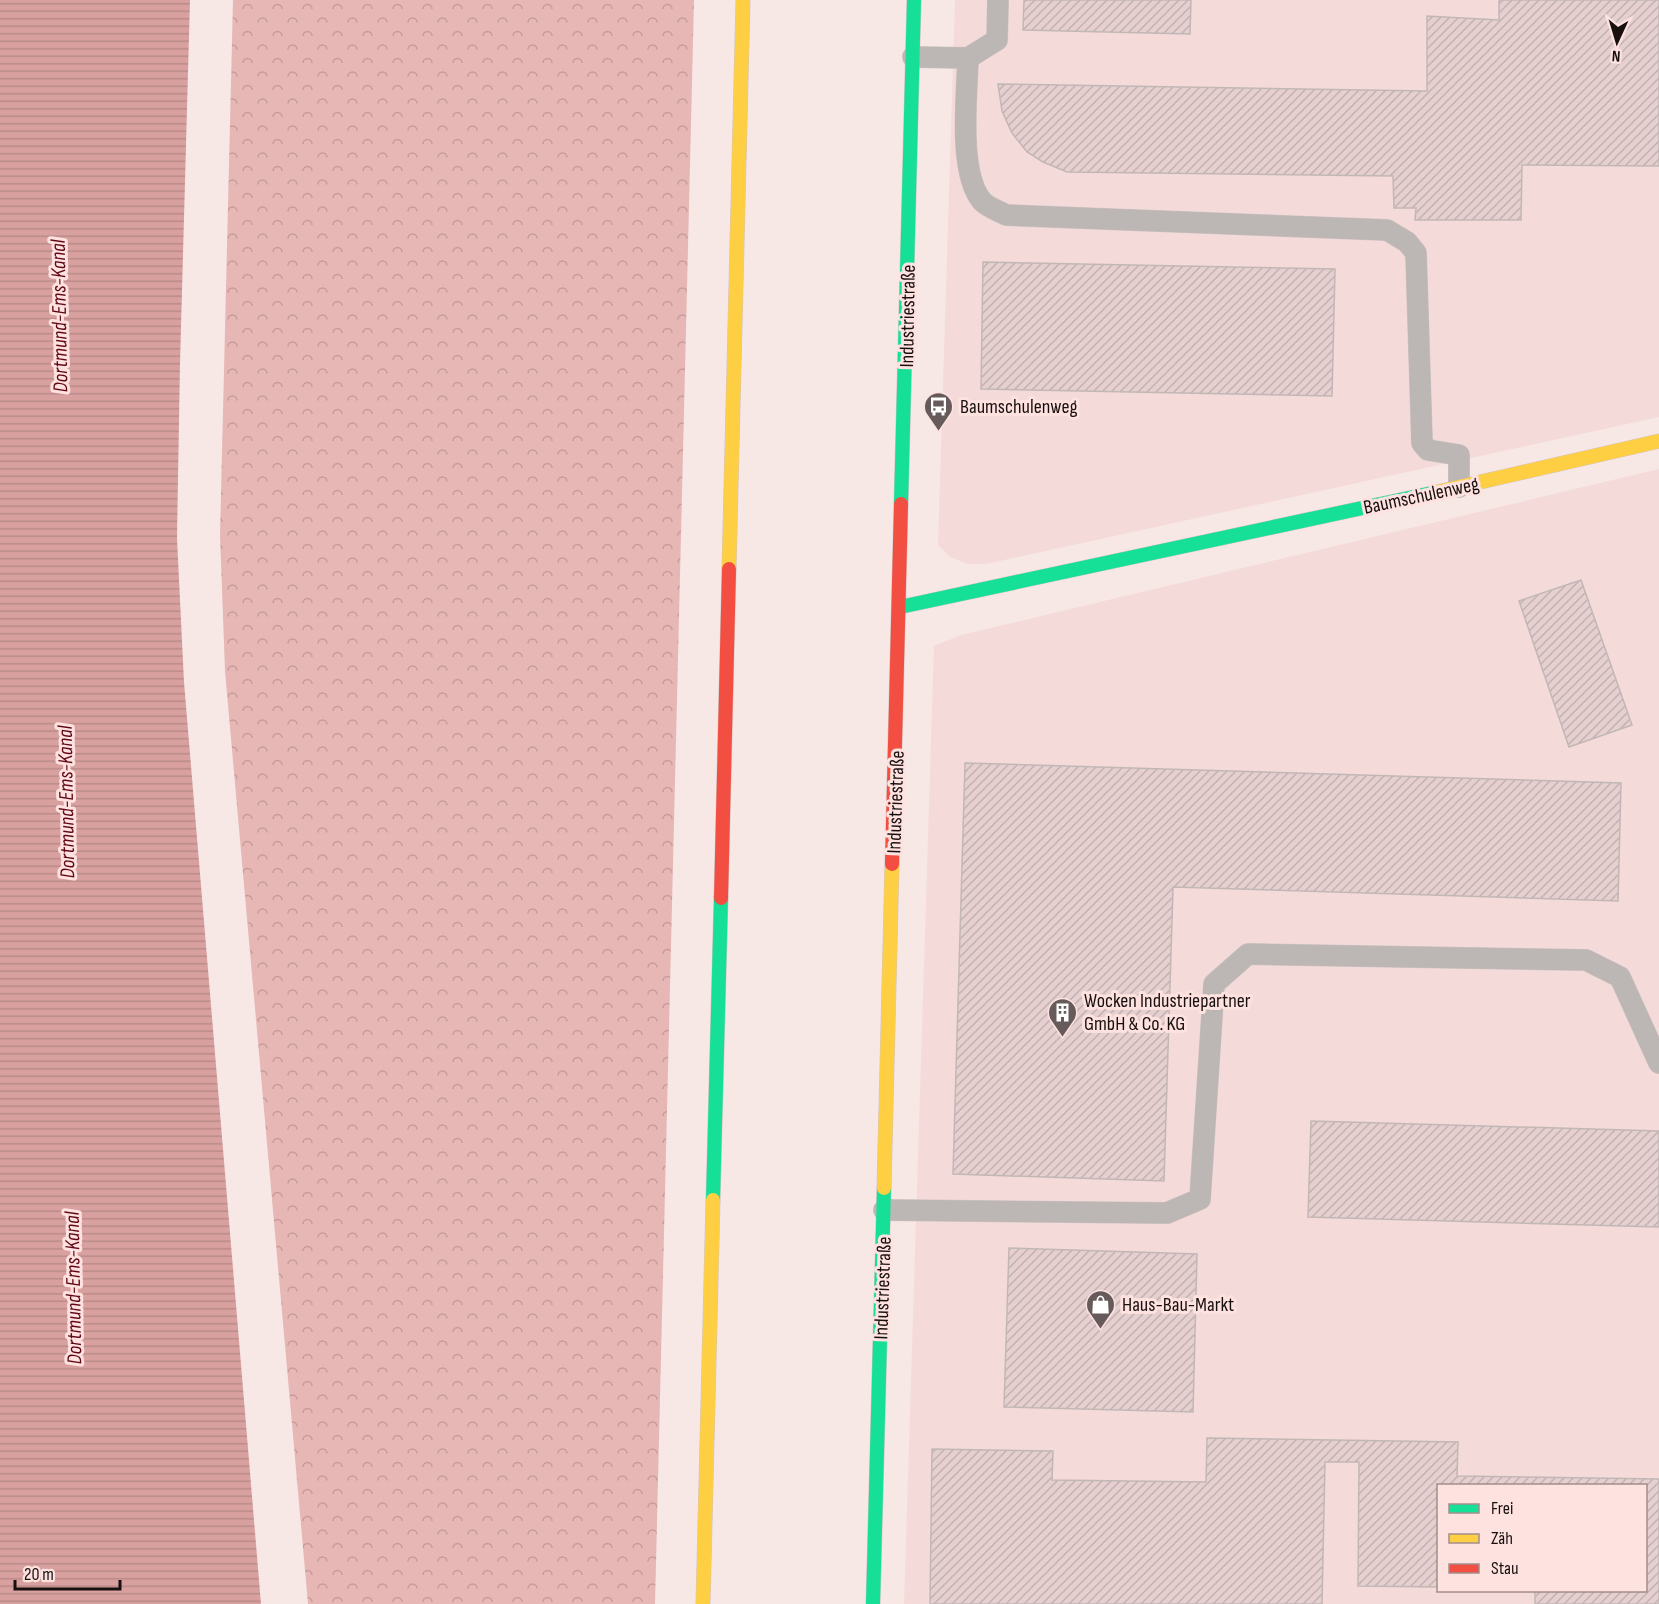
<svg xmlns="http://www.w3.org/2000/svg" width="1659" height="1604" font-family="'Sofia Sans Condensed',sans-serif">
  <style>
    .built { fill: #f4dad8; fill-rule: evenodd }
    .forest { fill: url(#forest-crowns) }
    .water { fill: url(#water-rules) }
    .building { fill: url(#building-hatch); stroke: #c3b7b6; stroke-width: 1.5 }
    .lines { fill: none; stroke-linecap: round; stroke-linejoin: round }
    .lane-casing { stroke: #d2c6c5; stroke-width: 22 }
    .fast-casing { stroke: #d2c6c5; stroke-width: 15 }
    .slow-casing { stroke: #d2c6c5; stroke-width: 15 }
    .jam-casing { stroke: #d2c6c5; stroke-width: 15 }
    .lane { stroke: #bcb6b5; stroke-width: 21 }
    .fast { stroke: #16e098; stroke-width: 14 }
    .slow { stroke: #ffcf43; stroke-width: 14 }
    .jam { stroke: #f24e42; stroke-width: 14 }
    .labels { text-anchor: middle; stroke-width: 6; stroke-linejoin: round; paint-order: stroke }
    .street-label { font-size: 20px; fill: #180f0f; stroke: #fde2e0 }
    .poi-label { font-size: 20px; fill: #180f0f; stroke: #fde2e0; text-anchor: start }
    .water-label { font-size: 21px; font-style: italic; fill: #610614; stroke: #fde2e0 }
  </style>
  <defs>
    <pattern id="forest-crowns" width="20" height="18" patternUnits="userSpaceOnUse" patternTransform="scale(1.5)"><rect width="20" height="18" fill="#e6b7b5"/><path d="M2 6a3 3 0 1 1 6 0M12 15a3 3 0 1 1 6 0" fill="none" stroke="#c59c9a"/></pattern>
    <pattern id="water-rules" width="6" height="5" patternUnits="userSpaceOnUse" patternTransform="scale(1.5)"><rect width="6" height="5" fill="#d8a19f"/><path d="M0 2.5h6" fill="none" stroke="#b98988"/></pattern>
    <pattern id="building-hatch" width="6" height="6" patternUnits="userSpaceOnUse" patternTransform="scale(1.5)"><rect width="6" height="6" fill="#e5d0cf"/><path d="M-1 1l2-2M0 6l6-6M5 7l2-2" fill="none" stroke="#c4b1b1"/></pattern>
  </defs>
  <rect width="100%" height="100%" fill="#f7e8e6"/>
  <!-- built -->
  <g class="built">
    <polygon points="955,0 1659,0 1659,417 986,564 968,564 950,557 938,545"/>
    <path d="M 1659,469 L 1659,1604 L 904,1604 L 934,646 L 961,635 ZM 1438,1486 L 1646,1486 L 1646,1590 L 1438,1590 Z"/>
  </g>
  <!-- forest -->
  <polygon class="forest" points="233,0 694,0 655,1604 308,1604 225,671 220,535"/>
  <!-- water -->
  <polygon class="water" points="0,0 190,0 180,364 177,538 184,682 261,1604 0,1604"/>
  <!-- building -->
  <g class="building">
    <polygon points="1024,0 1191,0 1190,34 1023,30"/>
    <polygon points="1499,0 1659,0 1659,166 1522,165 1521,220 1415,220 1416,208 1394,208 1393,176 1067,172 1043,162 1027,152 1012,133 1002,111 998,84 1427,91 1427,16 1499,20"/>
    <polygon points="983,262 1335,269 1332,396 981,389"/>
    <polygon points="1581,580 1632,725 1569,747 1519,601"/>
    <polygon points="965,763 1621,783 1618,901 1173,887 1164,1181 953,1174"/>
    <polygon points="1311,1121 1659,1131 1659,1227 1308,1217"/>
    <polygon points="1009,1248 1197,1254 1193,1412 1004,1407"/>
    <polygon points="1207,1438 1458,1442 1457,1476 1659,1479 1659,1604 1535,1604 1535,1590 1646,1590 1646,1486 1438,1486 1438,1587 1358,1586 1359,1462 1325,1462 1322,1604 930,1604 932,1449 1053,1451 1052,1480 1206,1482"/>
  </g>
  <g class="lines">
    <defs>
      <g id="lane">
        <path d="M 913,57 L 968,58 C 967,95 958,173 982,201 C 987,207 999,211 1006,215 L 1387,230 L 1407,242 L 1416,253 L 1422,443 L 1428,450 L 1459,455 L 1459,487"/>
        <polyline points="968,58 997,40 998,0"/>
        <polyline points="884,1210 1167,1213 1200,1199 1214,984 1248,954 1586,960 1620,977 1659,1063"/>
      </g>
      <g id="fast">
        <polyline points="901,504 914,0"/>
        <polyline points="900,607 1437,492"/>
        <polyline points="713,1200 721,898"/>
        <polyline points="873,1604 884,1188"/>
      </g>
      <g id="slow">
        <polyline points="1437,492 1659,441"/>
        <polyline points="729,569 743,0"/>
        <polyline points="884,1188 892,864"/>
        <polyline points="703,1604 713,1200"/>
      </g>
      <g id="jam">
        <polyline points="892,864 901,504"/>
        <polyline points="721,898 729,569"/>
      </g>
    </defs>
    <!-- lane casing -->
    <use href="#lane" class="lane-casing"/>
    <!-- fast casing -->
    <use href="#fast" class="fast-casing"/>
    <!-- slow casing -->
    <use href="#slow" class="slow-casing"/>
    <!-- jam casing -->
    <use href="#jam" class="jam-casing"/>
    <!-- lane -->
    <use href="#lane" class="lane"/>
    <!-- fast -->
    <use href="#fast" class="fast"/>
    <!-- slow -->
    <use href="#slow" class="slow"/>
    <!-- jam -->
    <use href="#jam" class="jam"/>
  </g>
  <!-- icons -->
  <defs>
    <symbol id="bus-pin" viewBox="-11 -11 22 30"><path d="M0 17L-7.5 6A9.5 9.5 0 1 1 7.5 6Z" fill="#665b5a" stroke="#fde2e0"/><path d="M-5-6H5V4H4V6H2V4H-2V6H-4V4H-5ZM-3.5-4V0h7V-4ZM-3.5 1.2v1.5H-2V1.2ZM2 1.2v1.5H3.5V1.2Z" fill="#fff"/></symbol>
    <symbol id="building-pin" viewBox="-11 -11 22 30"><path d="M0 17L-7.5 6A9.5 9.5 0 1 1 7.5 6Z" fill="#665b5a" stroke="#fde2e0"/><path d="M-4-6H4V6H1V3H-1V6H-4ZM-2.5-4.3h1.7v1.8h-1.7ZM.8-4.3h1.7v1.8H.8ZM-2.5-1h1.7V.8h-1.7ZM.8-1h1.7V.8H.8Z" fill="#fff"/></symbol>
    <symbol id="shop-pin" viewBox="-11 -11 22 30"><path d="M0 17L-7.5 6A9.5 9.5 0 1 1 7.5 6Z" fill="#665b5a" stroke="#fde2e0"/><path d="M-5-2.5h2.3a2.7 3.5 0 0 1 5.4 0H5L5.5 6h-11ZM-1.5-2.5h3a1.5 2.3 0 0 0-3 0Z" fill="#fff"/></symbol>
  </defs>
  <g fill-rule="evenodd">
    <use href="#bus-pin" x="922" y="390" width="33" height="45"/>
    <use href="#building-pin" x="1046" y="996" width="33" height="45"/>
    <use href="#shop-pin" x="1084" y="1288" width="33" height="45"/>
  </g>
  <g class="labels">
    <!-- street labels -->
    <g class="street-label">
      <text transform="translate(907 316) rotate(-89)" y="7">Industriestraße</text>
      <text transform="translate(1421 495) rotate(-12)" y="7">Baumschulenweg</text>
      <text transform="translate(895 802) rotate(-88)" y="7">Industriestraße</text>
      <text transform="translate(882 1288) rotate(-88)" y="7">Industriestraße</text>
    </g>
    <!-- poi labels -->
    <g class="poi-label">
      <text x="960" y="413">Baumschulenweg</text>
      <text x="1084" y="1007">Wocken Industriepartner<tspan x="1084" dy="23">GmbH &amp; Co. KG</tspan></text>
      <text x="1122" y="1311">Haus-Bau-Markt</text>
    </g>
    <!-- water labels -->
    <g class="water-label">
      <text transform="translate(59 316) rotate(-91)" y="7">Dortmund-Ems-Kanal</text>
      <text transform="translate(66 802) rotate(-91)" y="7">Dortmund-Ems-Kanal</text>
      <text transform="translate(73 1288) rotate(-91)" y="7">Dortmund-Ems-Kanal</text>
    </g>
  </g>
  <!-- legend -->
  <rect x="1437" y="1484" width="210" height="108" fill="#fde2e0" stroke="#a18e8c" stroke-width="1.5"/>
  <rect x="1449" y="1504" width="30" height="9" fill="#16e098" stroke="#a18e8c" stroke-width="1.5"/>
  <text x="1491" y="1514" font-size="18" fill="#180f0f">Frei</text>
  <rect x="1449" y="1534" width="30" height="9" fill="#ffcf43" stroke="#a18e8c" stroke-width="1.5"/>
  <text x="1491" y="1544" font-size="18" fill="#180f0f">Zäh</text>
  <rect x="1449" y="1564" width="30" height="9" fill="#f24e42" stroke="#a18e8c" stroke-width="1.5"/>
  <text x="1491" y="1574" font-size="18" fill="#180f0f">Stau</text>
  <!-- north arrow -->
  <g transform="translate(1617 42) rotate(184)" stroke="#fde2e0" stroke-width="4.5" paint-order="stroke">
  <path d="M0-4.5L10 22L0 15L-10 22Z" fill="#180f0f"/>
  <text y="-9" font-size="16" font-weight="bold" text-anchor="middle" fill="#180f0f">N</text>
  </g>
  <!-- scale -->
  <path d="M15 1580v9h105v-9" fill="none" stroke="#180f0f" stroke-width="3"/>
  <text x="24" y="1580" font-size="18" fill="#180f0f" stroke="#fde2e0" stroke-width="4.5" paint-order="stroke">20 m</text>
</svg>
